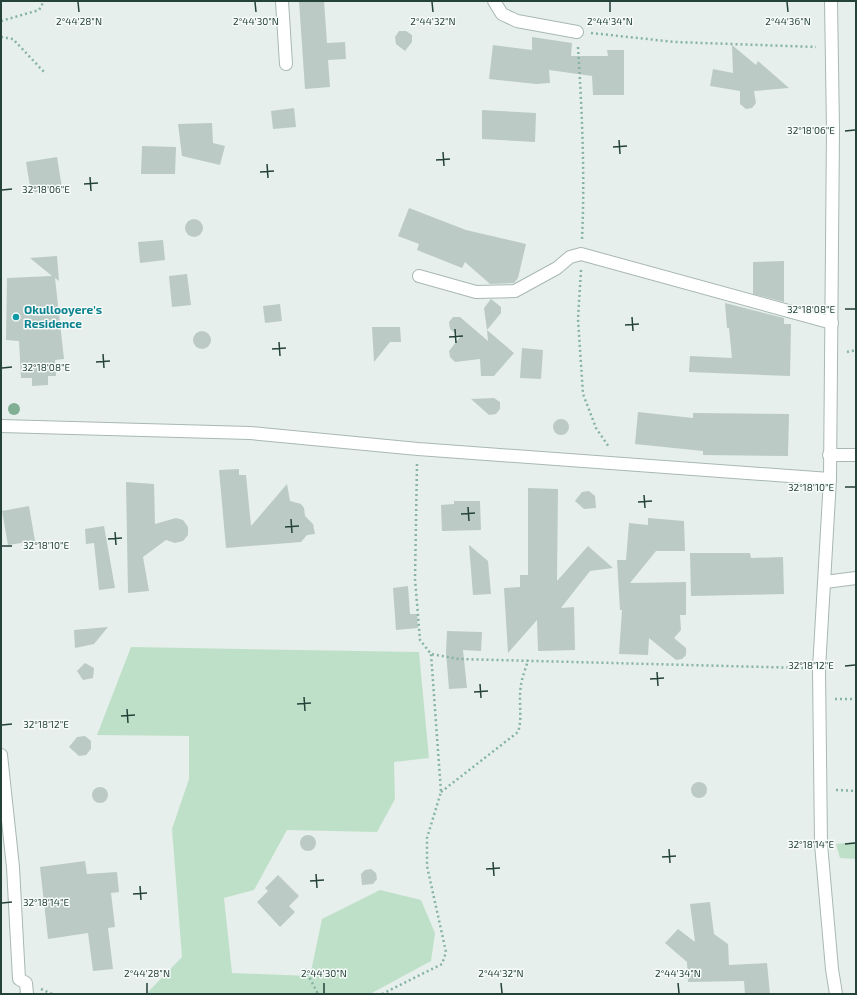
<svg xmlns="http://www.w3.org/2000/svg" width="857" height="995" font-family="'Exo 2',sans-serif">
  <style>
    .green { fill: #bfe0c8 }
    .building { fill: #bbcac4 }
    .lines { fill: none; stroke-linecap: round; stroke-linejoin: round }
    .minor-casing { stroke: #a8b8b2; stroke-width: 14 }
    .path { stroke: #86b3a5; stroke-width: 2.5; stroke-dasharray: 2 3; stroke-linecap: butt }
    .minor { stroke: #fff; stroke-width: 12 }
    .tree { fill: #80af93 }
    .ticks { fill: none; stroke: #24423a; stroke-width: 1.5 }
    .culture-dot { fill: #0f9aa8; stroke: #f7fbf9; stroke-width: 1.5 }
    .labels { text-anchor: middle; stroke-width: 3; stroke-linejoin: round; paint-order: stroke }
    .culture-label { font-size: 12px; font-weight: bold; fill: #0d838f; stroke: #f7fbf9; text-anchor: start }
    .ticks-label { font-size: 10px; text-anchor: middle; fill: #24423a; stroke: #f7fbf9; stroke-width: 3; stroke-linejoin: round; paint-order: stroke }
  </style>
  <rect width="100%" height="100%" fill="#e6efeb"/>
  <!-- green -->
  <g class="green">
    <polygon points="131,647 419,652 429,758 394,762 395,799 377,832 287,830 254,890 224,898 232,973 310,976 322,919 380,890 421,900 435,933 431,961 370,994 147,993 182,957 172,829 189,779 189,736 97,735"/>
    <polygon points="856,842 856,859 840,858 836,844"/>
  </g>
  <!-- building -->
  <g class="building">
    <polygon points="299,1 324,1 327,43 345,42 346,59 328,60 330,87 305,89"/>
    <polygon points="399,31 406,31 412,35 412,42 405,51 396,44 395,37"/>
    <polygon points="532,37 572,43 571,56 608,56 607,50 624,50 624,95 593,95 592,76 549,70 550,83 536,84 489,79 493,45 532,50"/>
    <polygon points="732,45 756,65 758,61 789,88 754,91 756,103 752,108 746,109 740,104 740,91 710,86 713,69 733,73"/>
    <polygon points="294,108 296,127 273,129 271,111"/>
    <polygon points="482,110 536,113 535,142 482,139"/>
    <polygon points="212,123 213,143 225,146 220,165 182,156 178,124"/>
    <polygon points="142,146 176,147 175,174 141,174"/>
    <polygon points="57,157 62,188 31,193 26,162"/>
    <polygon points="409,208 466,230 526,244 518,278 514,283 490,284 465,262 462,268 417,250 419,244 398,236"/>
    <circle cx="194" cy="228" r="9"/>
    <polygon points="163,240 165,260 140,263 138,242"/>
    <polygon points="57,256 59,281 55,278 64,359 55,360 56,376 48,376 48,385 32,386 32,378 21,378 19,341 6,340 7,278 52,276 30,258"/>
    <polygon points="784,261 784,302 753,294 753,262"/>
    <polygon points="187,274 191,305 172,307 169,276"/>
    <polygon points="491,299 501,307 501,313 487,330 484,308"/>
    <polygon points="725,303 784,318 784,324 791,324 790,376 689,372 690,356 732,358 729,328 727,328"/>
    <polygon points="280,304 282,321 265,323 263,306"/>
    <polygon points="453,317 460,317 488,341 487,330 514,353 494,376 481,376 480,359 455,362 450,357 449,351 460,337 450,329 449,322"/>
    <polygon points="372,327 400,327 401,342 390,342 374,362"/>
    <circle cx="202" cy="340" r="9"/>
    <polygon points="522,348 543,350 541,379 520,378"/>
    <polygon points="494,398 500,402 500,409 496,414 489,415 471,399"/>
    <polygon points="638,412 693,418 693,413 789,414 788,456 703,455 703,451 635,444"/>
    <circle cx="561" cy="427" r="8"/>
    <polygon points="239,469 239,475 246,475 251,526 287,484 290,501 301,504 304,508 305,516 313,524 315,534 307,535 301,542 226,548 219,470"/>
    <polygon points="126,482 154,484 155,524 176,518 183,520 188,527 188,535 183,541 175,543 166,540 143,557 149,591 128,593"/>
    <polygon points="528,488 558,489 557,581 588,546 613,568 590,571 561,608 574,607 575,650 538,651 537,620 508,653 504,588 520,587 520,575 528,575"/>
    <polygon points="589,491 595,496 596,508 584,509 575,501 582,492"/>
    <polygon points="454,501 480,501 481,530 442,531 441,505 454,504"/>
    <polygon points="29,506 35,541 8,545 2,511"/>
    <polygon points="648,518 684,521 685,551 656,551 630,583 686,582 686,615 680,615 681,630 674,638 686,648 686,655 682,659 676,660 649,638 648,655 619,654 622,610 620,610 617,560 626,560 629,523 648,525"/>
    <polygon points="104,526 115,588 99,590 94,543 86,544 85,529"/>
    <polygon points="469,545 488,561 491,594 473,595"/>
    <polygon points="690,553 750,553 751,558 783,557 784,594 691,596"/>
    <polygon points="408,586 410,614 417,614 418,628 396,630 393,588"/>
    <polygon points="108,627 94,644 75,648 74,630"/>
    <polygon points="447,631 482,632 481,651 463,650 467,688 449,689 446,652"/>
    <polygon points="85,663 94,668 93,678 83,680 77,671"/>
    <polygon points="85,736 91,741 91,749 86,755 79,756 69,747 77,737"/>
    <circle cx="699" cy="790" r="8"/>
    <circle cx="100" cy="795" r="8"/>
    <circle cx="308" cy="843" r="8"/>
    <polygon points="85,861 87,874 117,872 119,892 111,893 115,927 108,928 113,969 93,971 88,933 48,939 40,867"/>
    <polygon points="371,869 376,873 377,879 373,884 362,885 361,874 365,870"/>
    <polygon points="278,875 299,896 289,906 295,912 280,927 257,902 268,891 265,888"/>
    <polygon points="710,902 714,934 728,944 729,965 767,963 770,994 745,994 744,981 688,982 687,962 665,943 678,929 695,942 690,904"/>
  </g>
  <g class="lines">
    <defs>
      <g id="minor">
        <polyline points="282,1 286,64"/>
        <polyline points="494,1 502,14 517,21 577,32"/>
        <polyline points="831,1 833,129 830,479 819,669 821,844 832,969 836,994"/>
        <polyline points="419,276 476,292 515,291 557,268 570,257 581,254 832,323"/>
        <polyline points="1,426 250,433 418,449 830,479"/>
        <polyline points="829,455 856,455"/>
        <polyline points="825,582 856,578"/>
        <polyline points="1,755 13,867 19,979 26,983 27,994"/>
      </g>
    </defs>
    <!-- minor casing -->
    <use href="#minor" class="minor-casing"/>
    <!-- path -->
    <g class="path">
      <polyline points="1,21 39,10 44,1"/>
      <polyline points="591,33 675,42 816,47"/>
      <polyline points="1,37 13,39 44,72"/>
      <path d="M 578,47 C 582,111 585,175 582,239"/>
      <polyline points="581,270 578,319 583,394 596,428 609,447"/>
      <polyline points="847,352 856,350"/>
      <polyline points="417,464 415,579 420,640 431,654 459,659 803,668"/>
      <polyline points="835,699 856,699"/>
      <polyline points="836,790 856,791"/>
      <path d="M 441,792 L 518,732 C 523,717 518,701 521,685 C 522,677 526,668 528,660"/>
      <polyline points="305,969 318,994"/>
      <polyline points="41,989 52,994"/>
      <polyline points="382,994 442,964 446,952 427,866 427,838 441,792 431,654"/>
    </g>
    <!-- minor -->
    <use href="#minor" class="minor"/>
  </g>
  <!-- trees -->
  <circle class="tree" cx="14" cy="409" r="6"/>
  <!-- ticks -->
  <path class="ticks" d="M 78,2 L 79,12M 255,2 L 256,12M 432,2 L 433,12M 610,2 L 610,12M 787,2 L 788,12M 845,131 L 855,130M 619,140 L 620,154M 613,147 L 627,146M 443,152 L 444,166M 436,160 L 450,159M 267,164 L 268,178M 260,172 L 274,171M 90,177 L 91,191M 84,184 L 98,183M 2,190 L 12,189M 845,309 L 855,309M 632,317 L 633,331M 625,325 L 639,324M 455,329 L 456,343M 449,337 L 463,336M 279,342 L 280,356M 272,349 L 286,348M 103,354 L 104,368M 96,362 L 110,361M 2,368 L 12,367M 845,487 L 855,487M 644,495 L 645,508M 638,502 L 652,501M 468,507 L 469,521M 461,514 L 475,513M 291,519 L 292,533M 285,527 L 299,526M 115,532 L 116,545M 108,539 L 122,538M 2,546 L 12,546M 845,666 L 855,665M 657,672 L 658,686M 650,679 L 664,678M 480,684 L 481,698M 474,692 L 488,691M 304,697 L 305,711M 297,704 L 311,703M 127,709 L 128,723M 121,716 L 135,715M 2,725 L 12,724M 845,844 L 855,843M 669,849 L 670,863M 662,857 L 676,856M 493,862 L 494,876M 486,869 L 500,868M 316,874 L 317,888M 310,881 L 324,880M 140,886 L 141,900M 133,894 L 147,893M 2,903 L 12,902M 147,983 L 147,993M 324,983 L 324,993M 501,983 L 502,993M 678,983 L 679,993"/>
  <!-- markers -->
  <circle class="culture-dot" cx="16" cy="317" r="4"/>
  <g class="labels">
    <!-- culture labels -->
    <g class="culture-label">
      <text x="24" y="314">Okullooyere's<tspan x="24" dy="14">Residence</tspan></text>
    </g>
  </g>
  <g class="ticks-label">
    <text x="79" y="25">2°44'28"N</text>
    <text x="256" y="25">2°44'30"N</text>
    <text x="433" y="25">2°44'32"N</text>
    <text x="610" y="25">2°44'34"N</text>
    <text x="788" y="25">2°44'36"N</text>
    <text x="811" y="134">32°18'06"E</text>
    <text x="46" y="193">32°18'06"E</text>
    <text x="811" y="313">32°18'08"E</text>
    <text x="46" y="371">32°18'08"E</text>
    <text x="811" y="491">32°18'10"E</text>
    <text x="46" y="549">32°18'10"E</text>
    <text x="811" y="669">32°18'12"E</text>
    <text x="46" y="728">32°18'12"E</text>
    <text x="811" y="848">32°18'14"E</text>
    <text x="46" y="906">32°18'14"E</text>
    <text x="147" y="977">2°44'28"N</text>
    <text x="324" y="977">2°44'30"N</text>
    <text x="501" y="977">2°44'32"N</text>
    <text x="678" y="977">2°44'34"N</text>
  </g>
  <!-- border -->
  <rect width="857" height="995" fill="none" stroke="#24423a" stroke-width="4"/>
</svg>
